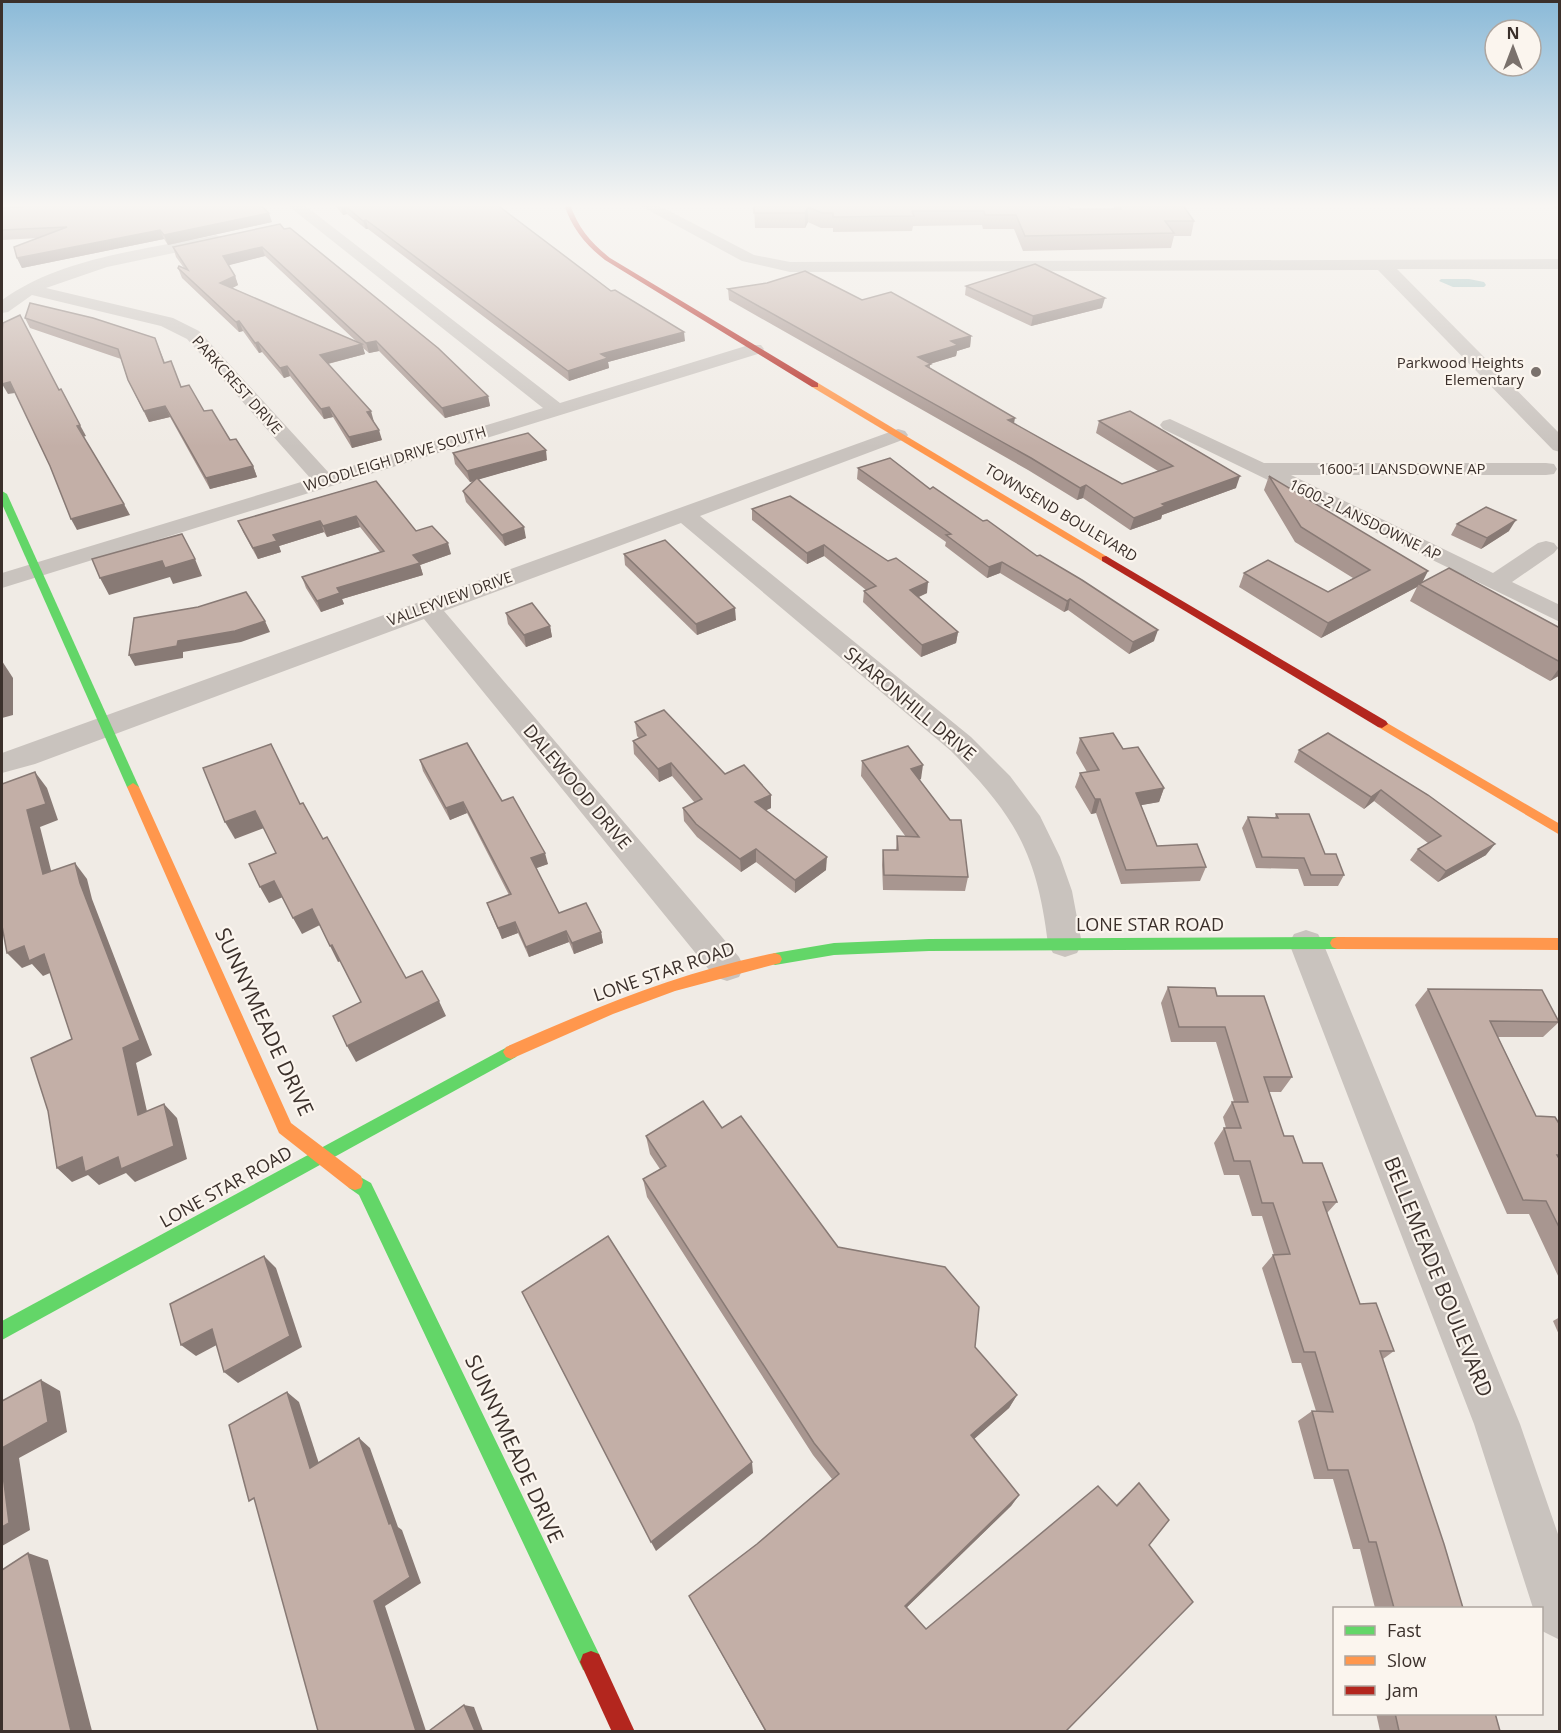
<svg xmlns="http://www.w3.org/2000/svg" width="1561" height="1733" font-family="'Open Sans',sans-serif">
  <style>
    .water { fill: #a1c2c1 }
    .lines { fill: none; stroke-linecap: round; stroke-linejoin: round }
    .street { fill: #c9c3be; fill-rule: evenodd }
    .fast { fill: #63d668; fill-rule: evenodd }
    .slow { fill: #ff974d; fill-rule: evenodd }
    .jam { fill: #b3261e; fill-rule: evenodd }
    .wall { fill: #a89690; fill-rule: evenodd }
    .shaded-wall { fill: #887a75 }
    .building { fill: #c3afa7; stroke: #887a75; stroke-width: 1.5 }
    .poi-dot { fill: #7a716c; stroke: #fbf5ee; stroke-width: 2 }
    .labels { text-anchor: middle; stroke-width: 4.5; stroke-linejoin: round; paint-order: stroke }
    .far-poi-label { font-size: 15px; fill: #3b302b; stroke: #fbf5ee; text-anchor: end }
    .far-street-label { font-size: 15px; fill: #3b302b; stroke: #fbf5ee }
    .street-label { font-size: 18px; fill: #3b302b; stroke: #fbf5ee }
    .near-street-label { font-size: 21px; fill: #3b302b; stroke: #fbf5ee }
  </style>
  <rect width="100%" height="100%" fill="#f0ebe5"/>
  <!-- water -->
  <polygon class="water" points="1441,279 1469,279 1484,282 1486,285 1484,287 1453,287 1439,281"/>
  <g class="lines">
    <!-- street -->
    <g class="street">
      <path d="M 286,204 L 303,204 L 560,403 L 749,345 L 761,345 L 764,349 L 761,353 L 2,588 L 2,573 L 311,479 L 187,339 L 161,326 L 32,295 L 8,312 L 2,313 L 2,300 C 62,257 144,250 216,235 L 221,237 L 224,240 L 221,243 L 107,267 L 46,288 L 173,318 L 199,331 L 329,473 L 543,408 Z"/>
      <polygon points="637,204 656,204 754,255 790,262 1560,259 1560,269 1397,269 1560,434 1560,452 1553,450 1378,270 790,272 742,261"/>
      <polygon points="1170,419 1264,463 1546,463 1554,464 1557,469 1554,474 1546,475 1291,475 1493,573 1538,543 1546,541 1554,543 1558,548 1554,553 1512,582 1560,605 1560,622 1163,429 1160,425 1163,421"/>
      <path d="M 898,429 L 905,431 L 908,435 L 905,439 L 700,516 L 971,737 L 1010,776 L 1040,816 L 1060,857 L 1072,891 L 1082,944 L 1077,953 L 1065,957 L 1053,953 L 1048,944 C 1037,852 1015,816 951,751 L 681,523 L 444,611 L 739,957 L 744,967 L 739,977 L 727,981 L 715,977 L 424,619 L 35,764 L 2,773 L 2,753 Z"/>
      <polygon points="1306,930 1318,934 1323,943 1520,1424 1560,1540 1560,1640 1542,1631 1542,1608 1533,1608 1474,1424 1289,943 1294,934"/>
    </g>
    <!-- fast -->
    <g class="fast">
      <polygon points="2,491 7,494 139,787 137,790 133,791 127,787 2,504"/>
      <polygon points="1337,937 1342,939 1344,943 1342,947 1337,949 929,951 834,955 775,965 770,963 768,959 770,955 775,953 834,943 929,939"/>
      <polygon points="511,1045 516,1047 519,1052 516,1057 2,1340 2,1321"/>
      <polygon points="355,1174 371,1183 599,1654 602,1662 599,1670 591,1673 583,1670 359,1195 349,1188 347,1182 349,1176"/>
    </g>
    <!-- slow -->
    <g class="slow">
      <polygon points="812,383 818,383 1111,559 1106,562 1102,561 812,387"/>
      <polygon points="1382,720 1560,824 1560,835 1378,727 1376,724 1378,721"/>
      <polygon points="133,783 139,787 291,1123 361,1176 363,1182 361,1188 355,1190 349,1188 279,1133 127,787"/>
      <polygon points="1337,937 1560,938 1560,950 1337,949 1332,947 1330,943 1332,939"/>
      <path d="M 775,953 L 780,955 L 782,959 L 780,963 L 675,991 L 613,1014 L 511,1059 L 506,1057 L 503,1052 L 506,1047 C 594,1008 680,972 775,953 Z"/>
    </g>
    <!-- jam -->
    <g class="jam">
      <path d="M 564,204 L 570,204 C 578,228 591,243 610,258 L 818,383 L 818,387 L 812,387 L 605,260 C 586,245 572,229 564,204 Z"/>
      <polygon points="1106,556 1386,721 1388,724 1382,728 1378,727 1102,561 1102,557"/>
      <polygon points="591,1651 599,1654 635,1732 612,1732 580,1662 583,1654"/>
    </g>
  </g>
  <!-- wall -->
  <g class="wall">
    <polygon points="334,204 496,204 611,291 685,341 608,362 609,368 569,381 368,229 366,229 347,214 343,215"/>
    <polygon points="754,204 1070,209 1114,209 1114,204 1182,204 1194,221 1191,236 1174,236 1171,248 1023,251 1014,229 983,229 982,225 913,226 912,231 833,232 833,228 821,228 808,222 805,228 755,228"/>
    <polygon points="1550,204 1560,204 1556,209"/>
    <polygon points="2,208 272,222 168,245 164,239 22,268 17,258 39,238 2,240"/>
    <path d="M 284,229 L 488,396 L 490,406 L 445,418 L 379,351 L 369,353 L 363,348 L 365,354 L 328,364 L 374,422 L 373,422 L 382,440 L 352,448 L 333,417 L 324,419 L 290,376 L 284,378 L 262,352 L 259,353 L 243,331 L 239,332 L 182,278 L 178,268 L 184,268 L 176,257 L 173,247 ZM 265,256 L 357,342 L 232,288 L 238,285 L 235,276 L 228,265 Z"/>
    <polygon points="966,286 1102,308 1031,326 965,295"/>
    <polygon points="728,289 862,300 971,336 970,347 957,351 956,356 930,364 930,368 1014,424 1122,484 1158,471 1096,433 1099,421 1236,488 1162,515 1161,519 1130,530 1083,498 1077,500 1028,470 729,300"/>
    <polygon points="25,318 155,338 165,363 181,387 253,466 257,477 210,489 170,417 149,422 128,380 121,359 30,328"/>
    <polygon points="453,453 547,460 479,479 526,538 505,546 466,502 463,491 475,481 470,482 455,464"/>
    <polygon points="858,468 930,489 1154,641 1129,654 1068,610 1064,612 1000,573 987,578 945,546 946,542 857,479"/>
    <polygon points="1269,476 1422,582 1560,628 1560,675 1550,681 1410,601 1417,587 1321,638 1239,587 1244,573 1328,592 1353,578 1295,542 1264,490"/>
    <polygon points="376,481 416,531 451,554 420,565 423,575 342,599 344,604 321,612 306,588 302,577 380,552 360,527 327,537 324,532 279,546 281,552 258,559 243,532 238,521"/>
    <polygon points="752,509 927,593 919,597 958,632 956,643 921,657 863,602 864,591 866,590 824,556 807,564 752,520"/>
    <polygon points="1457,524 1509,531 1481,549 1451,535"/>
    <polygon points="624,554 736,620 697,635 625,565"/>
    <polygon points="506,613 550,626 552,637 526,647 508,624"/>
    <polygon points="635,722 725,774 771,795 771,808 766,810 826,870 795,893 756,862 741,872 697,837 684,821 683,808 695,803 672,776 659,782 634,754 633,741 639,738 637,736"/>
    <polygon points="1328,733 1486,855 1438,882 1410,860 1418,849 1428,843 1374,801 1364,809 1294,762 1299,750"/>
    <polygon points="1080,738 1123,749 1164,788 1159,802 1141,805 1157,846 1206,867 1200,881 1121,884 1096,813 1091,814 1075,787 1080,773 1087,772 1076,753"/>
    <polygon points="420,760 502,801 548,864 536,868 559,913 601,932 603,943 574,954 569,942 529,957 518,933 502,939 491,914 487,903 509,895 467,813 450,820 423,771"/>
    <polygon points="862,761 921,779 919,780 968,877 965,891 883,890 882,865 883,850 896,850 897,836 906,837 861,776"/>
    <polygon points="1276,814 1325,854 1344,875 1338,886 1304,886 1298,869 1256,868 1242,828 1248,817 1275,818"/>
    <polygon points="1168,987 1217,996 1292,1077 1281,1092 1269,1092 1284,1136 1303,1163 1337,1202 1327,1213 1360,1304 1394,1351 1383,1359 1463,1608 1375,1608 1360,1549 1353,1549 1333,1479 1314,1479 1298,1421 1312,1411 1316,1411 1301,1363 1292,1363 1262,1268 1273,1255 1274,1255 1262,1216 1252,1216 1239,1175 1224,1175 1214,1143 1224,1128 1226,1128 1223,1117 1232,1102 1234,1102 1216,1042 1171,1042 1161,1003"/>
    <polygon points="1428,989 1559,1022 1543,1037 1498,1037 1536,1116 1560,1125 1560,1280 1529,1214 1507,1214 1415,1005"/>
    <polygon points="722,1128 838,1247 975,1347 1017,1395 1009,1408 974,1439 1019,1495 1011,1506 907,1607 926,1629 1116,1505 1139,1483 1149,1545 1066,1731 765,1731 689,1596 757,1544 832,1479 813,1455 647,1197 643,1179 660,1169 650,1154 646,1136"/>
    <polygon points="1560,1317 1560,1337 1553,1321"/>
    <polygon points="1376,1713 1495,1713 1500,1731 1380,1731"/>
  </g>
  <!-- shaded-wall -->
  <g class="shaded-wall">
    <polygon points="2,204 21,204 2,206"/>
    <polygon points="344,205 347,214 343,215 341,206"/>
    <polygon points="808,207 808,222 805,228 805,213"/>
    <polygon points="269,213 272,222 168,245 164,235"/>
    <polygon points="366,220 368,229 366,229 363,221"/>
    <polygon points="160,230 164,239 22,268 17,258"/>
    <polygon points="262,247 265,256 226,266 223,256"/>
    <polygon points="235,276 238,285 223,293 220,283"/>
    <polygon points="1105,298 1102,308 1031,326 1033,316"/>
    <polygon points="239,321 243,331 239,332 236,322"/>
    <polygon points="684,332 685,341 608,362 609,368 569,381 568,371 601,354"/>
    <polygon points="971,336 970,347 957,351 956,356 916,368 918,357 951,341"/>
    <polygon points="376,341 379,351 369,353 366,343"/>
    <polygon points="258,342 262,352 259,353 255,343"/>
    <polygon points="362,344 365,354 323,365 320,355"/>
    <polygon points="287,366 290,376 284,378 280,368"/>
    <polygon points="10,382 15,393 8,394 2,384"/>
    <polygon points="488,396 490,406 445,418 442,408"/>
    <polygon points="165,406 170,417 149,422 144,411"/>
    <polygon points="329,407 333,417 324,419 321,409"/>
    <polygon points="371,411 374,422 370,423 367,412"/>
    <polygon points="1015,418 1013,429 1008,420"/>
    <polygon points="80,425 86,436 83,437 77,426"/>
    <polygon points="379,430 382,440 352,448 349,437"/>
    <polygon points="546,450 547,460 470,482 467,471"/>
    <polygon points="253,466 257,477 210,489 206,478"/>
    <polygon points="1240,476 1236,488 1162,515 1161,519 1130,530 1134,518 1162,504"/>
    <polygon points="1086,485 1083,498 1077,500 1080,488"/>
    <polygon points="124,504 130,515 77,530 71,519"/>
    <polygon points="356,516 360,527 327,537 323,526"/>
    <polygon points="1516,520 1509,531 1481,549 1487,538"/>
    <polygon points="320,521 324,532 279,546 281,552 258,559 253,548 273,535"/>
    <polygon points="524,527 526,538 505,546 502,535"/>
    <polygon points="448,543 451,554 420,565 423,575 342,599 344,604 321,612 317,601 337,588 413,555"/>
    <polygon points="824,545 824,556 807,564 807,553"/>
    <polygon points="195,559 202,576 173,584 170,577 109,595 100,578 162,561"/>
    <polygon points="1002,562 1000,573 987,578 989,567"/>
    <polygon points="1428,571 1421,585 1419,584 1417,587 1321,638 1328,623"/>
    <polygon points="928,582 927,593 909,601 910,590"/>
    <polygon points="1070,599 1068,610 1064,612 1067,601"/>
    <polygon points="735,608 736,620 697,635 696,624"/>
    <polygon points="265,621 270,632 241,642 183,652 183,658 135,666 129,655 178,641"/>
    <polygon points="550,626 552,637 526,647 524,635"/>
    <polygon points="1158,630 1154,641 1129,654 1133,642"/>
    <polygon points="958,632 956,643 921,657 922,645"/>
    <polygon points="2,661 13,678 13,715 2,718"/>
    <polygon points="1560,667 1560,675 1550,681"/>
    <polygon points="671,763 672,776 659,782 658,769"/>
    <polygon points="923,765 921,779 909,783 911,769"/>
    <polygon points="35,772 47,788 58,820 40,827 56,890 43,874 27,810"/>
    <polygon points="1164,788 1159,802 1131,807 1136,793"/>
    <polygon points="1381,790 1374,801 1364,809 1371,797"/>
    <polygon points="771,795 771,808 756,815 755,802"/>
    <polygon points="1095,799 1100,799 1096,813 1091,814"/>
    <polygon points="463,802 467,813 450,820 446,808"/>
    <polygon points="255,811 264,828 235,839 225,822"/>
    <polygon points="1495,844 1486,855 1438,882 1446,871"/>
    <polygon points="756,849 756,862 741,872 740,859"/>
    <polygon points="545,853 548,864 534,869 531,858"/>
    <polygon points="827,857 826,870 795,893 795,880"/>
    <polygon points="75,863 87,879 92,899 152,1055 136,1063 151,1129 138,1115"/>
    <polygon points="274,881 283,897 269,903 260,887"/>
    <polygon points="312,909 320,925 302,934 293,918"/>
    <polygon points="515,922 518,933 502,939 498,928"/>
    <polygon points="566,931 569,942 529,957 526,947"/>
    <polygon points="601,932 603,943 574,954 572,943"/>
    <polygon points="332,945 341,961 338,962 330,946"/>
    <polygon points="24,946 44,954 57,970 43,976 32,964 22,968 7,953"/>
    <polygon points="439,1001 446,1016 356,1062 347,1046"/>
    <polygon points="164,1104 177,1118 187,1159 135,1182 126,1173 99,1185 88,1175 72,1182 57,1168 82,1157"/>
    <polygon points="264,1256 276,1268 302,1347 238,1383 224,1372"/>
    <polygon points="212,1329 226,1340 196,1356 181,1345"/>
    <polygon points="41,1380 60,1391 67,1432 19,1458 30,1530 2,1546 2,1448"/>
    <polygon points="287,1392 299,1402 323,1476 310,1468"/>
    <polygon points="1017,1395 1009,1408 964,1448 971,1435"/>
    <polygon points="359,1438 370,1448 398,1527 402,1530 421,1583 385,1606 426,1731 416,1731 374,1601 389,1524"/>
    <polygon points="752,1462 753,1473 656,1551 651,1542"/>
    <polygon points="1019,1495 1011,1506 901,1613 905,1606"/>
    <polygon points="28,1553 48,1560 92,1731 71,1731"/>
    <polygon points="464,1705 474,1707 483,1731 475,1731"/>
  </g>
  <!-- building -->
  <g class="building">
    <polygon points="56,204 259,204 269,213 164,235 160,230 17,258 14,247 67,227 2,230 2,208"/>
    <polygon points="339,204 496,204 611,291 615,290 684,332 601,354 608,358 568,371 366,220 363,221 344,205 341,206"/>
    <polygon points="754,204 1067,204 1070,209 1121,209 1119,204 1182,204 1194,221 1165,221 1174,233 1025,236 1016,215 985,215 984,211 912,211 914,216 833,217 833,213 822,213 808,207 805,213 754,213"/>
    <polygon points="280,224 284,229 290,228 438,348 488,396 442,408 376,341 366,343 262,247 223,256 235,276 220,283 362,344 320,355 371,411 367,412 379,430 349,437 329,407 321,409 287,366 280,368 258,342 255,343 239,321 236,322 178,268 179,266 188,270 173,247"/>
    <polygon points="1035,264 1105,298 1033,316 966,286"/>
    <polygon points="805,271 862,300 891,292 971,336 951,341 958,345 918,357 931,364 926,366 1015,418 1008,420 1122,484 1173,466 1099,421 1130,411 1240,476 1162,504 1165,506 1134,518 1086,485 1080,488 1031,458 728,289 767,283"/>
    <polygon points="30,303 93,318 155,338 164,363 171,361 181,387 189,385 204,411 212,410 230,440 236,439 253,466 206,478 165,406 144,411 128,380 118,349 25,318"/>
    <polygon points="20,315 59,390 61,389 80,425 77,426 124,504 71,519 50,466 10,382 2,384 2,332 3,323"/>
    <polygon points="528,433 546,450 467,471 453,453"/>
    <polygon points="890,458 930,489 933,487 983,521 987,520 1037,556 1040,555 1082,580 1158,630 1133,642 1070,599 1067,601 1002,562 989,567 946,535 951,534 858,468"/>
    <polygon points="1269,476 1428,571 1328,623 1244,573 1268,560 1328,592 1370,570 1301,527"/>
    <polygon points="477,478 524,527 502,535 463,491"/>
    <polygon points="376,481 416,531 432,526 448,543 413,555 420,563 337,588 340,593 317,601 302,577 384,551 356,516 323,526 320,521 273,535 277,541 253,548 238,521"/>
    <polygon points="790,496 888,561 896,558 928,582 910,590 958,632 922,645 864,591 876,586 824,545 807,553 752,509"/>
    <polygon points="1486,507 1516,520 1487,538 1457,524"/>
    <polygon points="182,534 195,559 165,568 162,561 100,578 92,559"/>
    <polygon points="665,540 735,608 696,624 624,554"/>
    <polygon points="1449,568 1560,628 1560,662 1419,584"/>
    <polygon points="246,592 265,621 235,631 178,641 177,646 129,655 134,618 198,607"/>
    <polygon points="532,603 550,626 524,635 506,613"/>
    <polygon points="664,710 725,774 744,765 771,795 755,802 827,857 795,880 756,849 740,859 696,824 683,808 702,799 671,763 658,769 633,741 646,735 635,722"/>
    <polygon points="1113,733 1123,749 1138,747 1164,788 1136,793 1157,846 1197,844 1206,867 1126,870 1100,799 1095,799 1080,773 1099,770 1080,738"/>
    <polygon points="1328,733 1428,795 1495,844 1446,871 1418,849 1441,836 1381,790 1371,797 1299,750"/>
    <polygon points="467,743 502,801 513,797 545,853 531,858 559,913 586,903 601,932 572,943 566,931 526,947 515,922 498,928 487,903 511,894 463,802 446,808 420,760"/>
    <polygon points="271,744 300,804 303,803 323,839 327,837 406,978 422,971 439,1001 347,1046 333,1016 361,1002 332,945 330,946 312,909 293,918 274,881 260,887 249,864 276,853 255,811 225,822 203,768"/>
    <polygon points="908,746 923,765 911,769 950,820 961,820 968,877 884,875 883,850 898,850 897,836 919,837 862,761"/>
    <polygon points="35,772 46,804 27,810 43,874 75,863 80,883 140,1040 123,1048 138,1115 164,1104 174,1146 121,1169 118,1157 85,1172 82,1157 57,1168 48,1111 31,1058 72,1039 44,954 29,961 24,946 7,953 2,926 2,784"/>
    <polygon points="1276,814 1309,814 1325,854 1336,854 1344,875 1311,875 1304,858 1262,857 1248,817 1278,818"/>
    <polygon points="1168,987 1215,988 1217,996 1264,996 1292,1077 1264,1077 1284,1136 1293,1136 1303,1163 1322,1163 1337,1202 1323,1202 1360,1304 1376,1303 1394,1351 1380,1351 1444,1544 1463,1608 1394,1608 1376,1542 1369,1542 1348,1470 1328,1470 1312,1411 1333,1412 1315,1352 1304,1352 1273,1255 1290,1254 1273,1203 1262,1203 1250,1161 1234,1161 1224,1128 1241,1128 1232,1102 1248,1102 1225,1027 1179,1027"/>
    <polygon points="1428,989 1542,990 1559,1022 1490,1021 1536,1116 1555,1117 1560,1125 1560,1155 1557,1155 1560,1160 1560,1229 1546,1201 1523,1200"/>
    <polygon points="703,1101 722,1128 741,1116 838,1247 945,1267 979,1307 975,1347 1017,1395 971,1435 1019,1495 905,1606 926,1629 1098,1486 1117,1506 1139,1483 1169,1520 1149,1545 1193,1602 1066,1731 766,1731 689,1596 757,1544 839,1474 814,1443 643,1179 666,1166 646,1136"/>
    <polygon points="608,1236 752,1462 651,1542 522,1292"/>
    <polygon points="264,1256 290,1336 224,1372 212,1329 181,1345 170,1304"/>
    <polygon points="41,1380 48,1422 2,1448 2,1401"/>
    <polygon points="287,1392 310,1468 359,1438 389,1524 391,1523 410,1577 374,1601 416,1731 318,1731 254,1498 249,1501 229,1425"/>
    <polygon points="2,1467 9,1523 2,1527"/>
    <polygon points="28,1553 71,1731 2,1731 2,1570"/>
    <polygon points="464,1705 475,1731 429,1731"/>
    <polygon points="1395,1713 1495,1713 1500,1731 1399,1731"/>
  </g>
  <!-- sky -->
  <linearGradient id="sky" x2="0" y2="1"><stop stop-color="#8bbad8"/><stop offset="0.46" stop-color="#f8f6f3"/><stop offset="1" stop-color="#f8f6f3" stop-opacity="0"/></linearGradient>
  <rect width="1561" height="447" fill="url(#sky)"/>
  <!-- markers -->
  <circle class="poi-dot" cx="1536" cy="372" r="6"/>
  <g class="labels">
    <!-- far-poi labels -->
    <g class="far-poi-label">
      <text x="1524" y="368">Parkwood Heights<tspan x="1524" dy="17">Elementary</tspan></text>
    </g>
    <!-- far-street labels -->
    <g class="far-street-label">
      <text transform="translate(237 385) rotate(48)" y="5">PARKCREST DRIVE</text>
      <text transform="translate(395 459) rotate(-17)" y="5">WOODLEIGH DRIVE SOUTH</text>
      <text x="1402" y="474">1600-1 LANSDOWNE AP</text>
      <text transform="translate(1061 513) rotate(31)" y="5">TOWNSEND BOULEVARD</text>
      <text transform="translate(1365 520) rotate(26)" y="5">1600-2 LANSDOWNE AP</text>
      <text transform="translate(450 599) rotate(-20)" y="5">VALLEYVIEW DRIVE</text>
    </g>
    <!-- street labels -->
    <g class="street-label">
      <text transform="translate(910 704) rotate(40)" y="6">SHARONHILL DRIVE</text>
      <text transform="translate(577 787) rotate(50)" y="6">DALEWOOD DRIVE</text>
      <text x="1150" y="931">LONE STAR ROAD</text>
      <text transform="translate(664 972) rotate(-19)" y="6">LONE STAR ROAD</text>
      <text transform="translate(226 1187) rotate(-29)" y="6">LONE STAR ROAD</text>
    </g>
    <!-- near-street labels -->
    <g class="near-street-label">
      <text transform="translate(264 1022) rotate(65)" y="7">SUNNYMEADE DRIVE</text>
      <text transform="translate(1438 1277) rotate(68)" y="7">BELLEMEADE BOULEVARD</text>
      <text transform="translate(514 1449) rotate(65)" y="7">SUNNYMEADE DRIVE</text>
    </g>
  </g>
  <!-- border -->
  <rect width="1561" height="1733" fill="none" stroke="#3b302b" stroke-width="6"/>
  <!-- legend -->
  <rect x="1333" y="1607" width="210" height="108" fill="#fbf5ee" stroke="#aea6a0" stroke-width="1.5"/>
  <rect x="1345" y="1626" width="30" height="9" fill="#63d668" stroke="#aea6a0" stroke-width="1.5"/>
  <text x="1387" y="1637" font-size="18" fill="#3b302b">Fast</text>
  <rect x="1345" y="1656" width="30" height="9" fill="#ff974d" stroke="#aea6a0" stroke-width="1.5"/>
  <text x="1387" y="1667" font-size="18" fill="#3b302b">Slow</text>
  <rect x="1345" y="1686" width="30" height="9" fill="#b3261e" stroke="#aea6a0" stroke-width="1.5"/>
  <text x="1387" y="1697" font-size="18" fill="#3b302b">Jam</text>
  <!-- north arrow -->
  <g transform="translate(1513 48)"><circle r="28" fill="#fbf5ee" stroke="#aea6a0" stroke-width="1.5"/>
  <path d="M0-4.5L10 22L0 15L-10 22Z" fill="#7a716c"/>
  <text y="-9" font-size="16" font-weight="bold" text-anchor="middle" fill="#3b302b">N</text>
  </g>
</svg>
